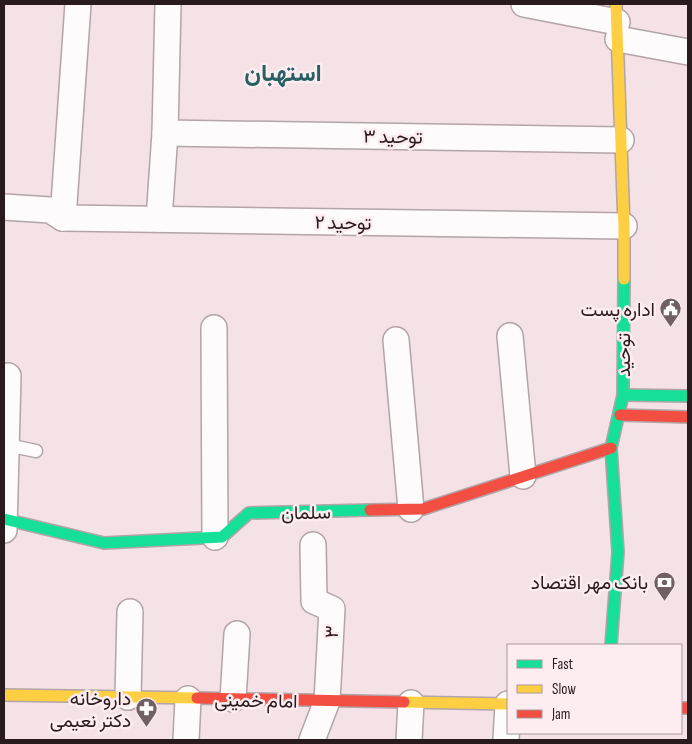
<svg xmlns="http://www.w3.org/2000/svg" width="692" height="744" font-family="'Sofia Sans Condensed',Vazirmatn,sans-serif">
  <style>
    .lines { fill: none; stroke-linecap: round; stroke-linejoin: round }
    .lane-casing { stroke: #b3a4a7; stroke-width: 15 }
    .street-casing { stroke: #b3a4a7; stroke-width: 28 }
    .fast-casing { stroke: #b3a4a7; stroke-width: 14 }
    .slow-casing { stroke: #b3a4a7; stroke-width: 14 }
    .jam-casing { stroke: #b3a4a7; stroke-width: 14 }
    .lane { stroke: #fdfbfb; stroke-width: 12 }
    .street { stroke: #fdfbfb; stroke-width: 25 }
    .fast { stroke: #16e098; stroke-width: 11 }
    .slow { stroke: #ffcf43; stroke-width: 11 }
    .jam { stroke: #f24e42; stroke-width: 11 }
    .labels { text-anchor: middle; stroke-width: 5; stroke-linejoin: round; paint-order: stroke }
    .street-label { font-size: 19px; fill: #291a1e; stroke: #fdecf0 }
    .poi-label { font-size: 19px; fill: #291a1e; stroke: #fdecf0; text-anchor: end }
    .district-label { font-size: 24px; font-weight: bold; fill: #266064; stroke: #fdecf0 }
  </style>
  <rect width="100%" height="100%" fill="#f4e2e6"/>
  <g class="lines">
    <defs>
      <polyline id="lane" points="7,445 36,451"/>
      <g id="street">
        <polyline points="524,4 617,22"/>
        <polyline points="618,39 688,52"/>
        <polyline points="165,133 621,140"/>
        <polyline points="4,207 50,210 63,218"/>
        <polyline points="63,218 624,226"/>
        <polyline points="63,218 78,4"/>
        <polyline points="159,219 165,133 168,4"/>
        <polyline points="214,328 215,537"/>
        <polyline points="510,336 523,476"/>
        <polyline points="396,340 411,509"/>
        <polyline points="4,530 8,376"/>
        <polyline points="128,697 130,612"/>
        <polyline points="233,699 237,634"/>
        <polyline points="186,740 188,699"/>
        <polyline points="312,740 327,701 332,609 314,601 313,545"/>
        <polyline points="409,740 411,703"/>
        <polyline points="506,740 508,704"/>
      </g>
      <g id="fast">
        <polyline points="623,395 688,396"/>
        <polyline points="4,519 104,543 222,537 249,513 370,510"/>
        <polyline points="611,645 618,552 611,448 623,395 624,279"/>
      </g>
      <g id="slow">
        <polyline points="616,4 624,226 624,279"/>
        <polyline points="4,695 197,698"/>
        <polyline points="404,702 508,704"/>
      </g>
      <g id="jam">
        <polyline points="620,415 688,417"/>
        <polyline points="370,510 423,509 611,448"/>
        <polyline points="197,698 404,702"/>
        <polyline points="681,708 688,708"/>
      </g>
    </defs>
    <!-- lane casing -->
    <use href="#lane" class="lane-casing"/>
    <!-- street casing -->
    <use href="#street" class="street-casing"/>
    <!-- fast casing -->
    <use href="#fast" class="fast-casing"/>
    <!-- slow casing -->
    <use href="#slow" class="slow-casing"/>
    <!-- jam casing -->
    <use href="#jam" class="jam-casing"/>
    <!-- lane -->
    <use href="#lane" class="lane"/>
    <!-- street -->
    <use href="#street" class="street"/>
    <!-- fast -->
    <use href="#fast" class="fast"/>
    <!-- slow -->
    <use href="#slow" class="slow"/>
    <!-- jam -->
    <use href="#jam" class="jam"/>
  </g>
  <!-- icons -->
  <defs>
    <symbol id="civic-pin" viewBox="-11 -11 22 30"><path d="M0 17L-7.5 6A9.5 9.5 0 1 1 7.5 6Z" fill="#706064" stroke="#fdecf0"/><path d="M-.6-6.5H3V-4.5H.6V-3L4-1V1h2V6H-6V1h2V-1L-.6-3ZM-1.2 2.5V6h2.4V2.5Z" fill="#fff"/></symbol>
    <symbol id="bank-pin" viewBox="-11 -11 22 30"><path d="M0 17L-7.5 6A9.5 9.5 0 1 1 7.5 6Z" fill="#706064" stroke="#fdecf0"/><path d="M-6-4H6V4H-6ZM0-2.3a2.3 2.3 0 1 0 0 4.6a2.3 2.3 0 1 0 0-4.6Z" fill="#fff"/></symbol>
    <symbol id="pharmacy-pin" viewBox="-11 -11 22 30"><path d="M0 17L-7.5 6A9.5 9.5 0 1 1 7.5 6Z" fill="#706064" stroke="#fdecf0"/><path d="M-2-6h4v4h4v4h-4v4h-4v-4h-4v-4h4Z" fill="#fff"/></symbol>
  </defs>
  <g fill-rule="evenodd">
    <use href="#civic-pin" x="658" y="296" width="25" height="34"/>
    <use href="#bank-pin" x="652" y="570" width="25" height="34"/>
    <use href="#pharmacy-pin" x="134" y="696" width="25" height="34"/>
  </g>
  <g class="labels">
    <!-- street labels -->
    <g class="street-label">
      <text transform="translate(393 136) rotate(1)" y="7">توحید ۳</text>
      <text transform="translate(343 222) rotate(1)" y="7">توحید ۲</text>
      <text transform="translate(623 355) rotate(-90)" y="7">توحید</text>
      <text transform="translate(306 512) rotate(-1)" y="7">سلمان</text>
      <text transform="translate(331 632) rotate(-87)" y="7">۳</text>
      <text transform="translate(256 700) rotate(1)" y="7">امام خمینی</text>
    </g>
    <!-- poi labels -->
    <g class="poi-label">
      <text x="655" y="316">اداره پست</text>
      <text x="648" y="589">بانک مهر اقتصاد</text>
      <text x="131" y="705">داروخانه<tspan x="131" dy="22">دکتر نعیمی</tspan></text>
    </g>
    <!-- district labels -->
    <g class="district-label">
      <text x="283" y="81">استهبان</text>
    </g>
  </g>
  <!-- border -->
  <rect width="692" height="744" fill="none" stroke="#291a1e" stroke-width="10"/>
  <!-- legend -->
  <rect x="507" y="644" width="175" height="90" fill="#fdecf0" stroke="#a8989c"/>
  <rect x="517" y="660" width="25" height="8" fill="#16e098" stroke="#a8989c"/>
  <text x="552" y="669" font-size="15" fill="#291a1e">Fast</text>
  <rect x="517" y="685" width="25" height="8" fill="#ffcf43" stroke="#a8989c"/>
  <text x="552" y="694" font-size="15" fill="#291a1e">Slow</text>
  <rect x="517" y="710" width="25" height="8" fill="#f24e42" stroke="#a8989c"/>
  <text x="552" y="719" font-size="15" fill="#291a1e">Jam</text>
</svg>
